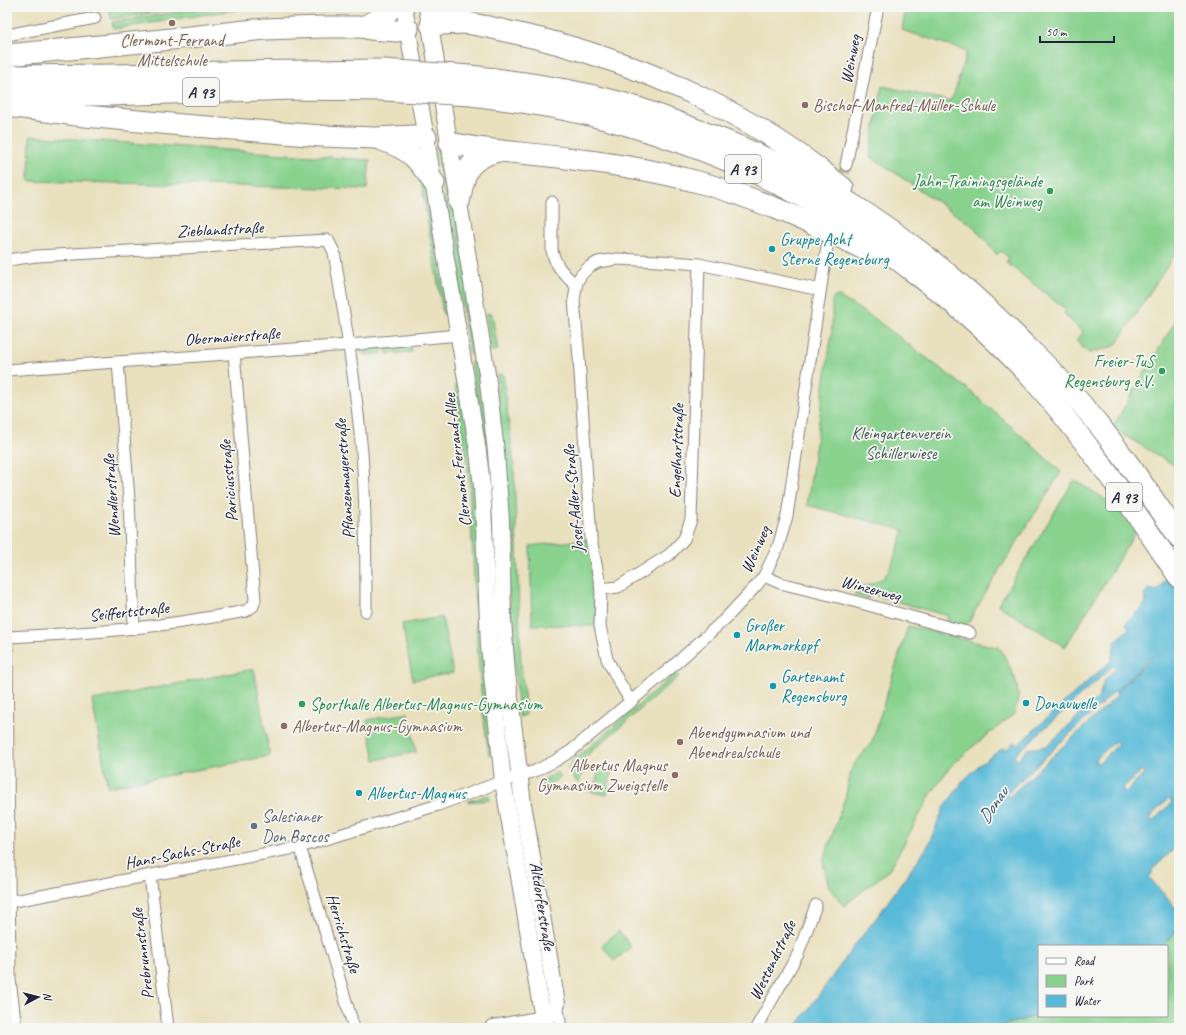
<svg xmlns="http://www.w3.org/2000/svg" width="1186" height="1035" font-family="Caveat,sans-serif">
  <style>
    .green { fill: #88d28e; stroke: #557a64 }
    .water { fill: #59bad8; stroke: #3e6e8a; fill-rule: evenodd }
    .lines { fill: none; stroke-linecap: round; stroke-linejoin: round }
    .street-tunnel { stroke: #c1baa3; stroke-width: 11; stroke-dasharray: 11 5.5; stroke-linecap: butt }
    .street-casing { stroke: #86817c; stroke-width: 13 }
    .secondary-casing { stroke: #86817c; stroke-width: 18 }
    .highway-casing { stroke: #86817c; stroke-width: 23 }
    .street { stroke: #fff; stroke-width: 11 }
    .secondary { stroke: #fff; stroke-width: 16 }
    .highway { stroke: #fff; stroke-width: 21 }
    .highway-bridge-casing { stroke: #86817c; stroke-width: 23; stroke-linecap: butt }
    .highway-bridge { stroke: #fff; stroke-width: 21 }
    .education-dot { fill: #8d6e63; stroke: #f6f6f2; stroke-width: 1.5 }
    .leisure-dot { fill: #2e9e5b; stroke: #f6f6f2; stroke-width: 1.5 }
    .culture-dot { fill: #0f9aa8; stroke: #f6f6f2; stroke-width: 1.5 }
    .worship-dot { fill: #6b7280; stroke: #f6f6f2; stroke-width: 1.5 }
    .labels { text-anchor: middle; stroke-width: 3.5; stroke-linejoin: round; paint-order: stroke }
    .shield { fill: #f6f6f2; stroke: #626272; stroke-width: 1 }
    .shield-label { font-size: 16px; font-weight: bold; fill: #22223b }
    .education-label { font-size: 17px; fill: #785e54; stroke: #f6f6f2; text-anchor: start }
    .street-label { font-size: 17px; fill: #22223b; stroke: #f6f6f2 }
    .leisure-label { font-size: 17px; fill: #27864d; stroke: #f6f6f2; text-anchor: end }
    .culture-label { font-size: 17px; fill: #0d838f; stroke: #f6f6f2; text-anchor: start }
    .park-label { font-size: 17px; fill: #415754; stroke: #f6f6f2 }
    .worship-label { font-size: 17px; fill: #5b616d; stroke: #f6f6f2; text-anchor: start }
    .water-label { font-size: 18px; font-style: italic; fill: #355772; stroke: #f6f6f2 }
  </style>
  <rect width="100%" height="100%" fill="#f6f6f2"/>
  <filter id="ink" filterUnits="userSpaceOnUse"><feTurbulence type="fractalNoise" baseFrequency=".025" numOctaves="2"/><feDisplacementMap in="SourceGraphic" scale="8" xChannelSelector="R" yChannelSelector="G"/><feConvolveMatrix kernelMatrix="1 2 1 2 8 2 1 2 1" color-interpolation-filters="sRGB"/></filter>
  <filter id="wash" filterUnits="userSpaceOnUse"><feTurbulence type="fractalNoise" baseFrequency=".012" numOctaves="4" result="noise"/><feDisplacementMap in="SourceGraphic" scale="16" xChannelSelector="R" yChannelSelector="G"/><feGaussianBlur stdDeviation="0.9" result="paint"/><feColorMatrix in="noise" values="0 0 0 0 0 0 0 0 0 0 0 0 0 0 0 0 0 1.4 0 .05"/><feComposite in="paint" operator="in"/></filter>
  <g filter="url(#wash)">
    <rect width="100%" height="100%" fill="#e9e0bd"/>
    <!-- green -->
    <g class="green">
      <polygon points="109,7 189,7 111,19"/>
      <polygon points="210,7 253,7 113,29 112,22"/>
      <polygon points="906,7 1179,7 1179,248 1115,346 1089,353 1076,341 1083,333 1064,314 1066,310 1006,262 1009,258 1001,251 997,255 973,226 870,156 882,86 950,101 954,94 967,51 902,30"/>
      <polygon points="30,136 370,160 367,189 29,181"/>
      <polygon points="437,144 442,145 474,312 463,313 436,146"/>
      <polygon points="425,177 447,314 443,314 421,181"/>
      <path d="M 838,296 L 875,319 L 969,390 L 1022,436 L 1061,472 L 997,574 L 972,616 C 968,630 958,625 947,622 L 948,616 L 870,594 L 868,599 L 854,595 L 861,588 L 884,578 L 892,564 L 904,530 L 807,505 L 831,338 L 832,328 L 832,301 L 833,298 Z"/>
      <polygon points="486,314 492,314 498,350 491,351"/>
      <polygon points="474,315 480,353 470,355 463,316"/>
      <polygon points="1179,315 1179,468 1112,428"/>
      <polygon points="411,346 412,352 387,354 386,348"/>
      <polygon points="381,348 382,354 364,355 363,352 372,349"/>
      <path d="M 481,360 L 495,476 L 495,616 C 493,573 493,529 489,486 C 485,444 478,403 471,362 Z"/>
      <polygon points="503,374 514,467 521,665 526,715 519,717 510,609 496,390 499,389 497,375"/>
      <polygon points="461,384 477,468 488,708 492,754 489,755 483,713 477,643 469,477 455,385"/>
      <polygon points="1074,480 1142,522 1065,647 998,605"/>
      <polygon points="591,539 600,626 532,625 530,546"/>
      <polygon points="442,617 453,673 413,680 402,624"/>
      <path d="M 908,626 L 1000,648 C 1011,669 1025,690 1014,714 L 971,748 L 950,767 L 931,794 L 890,869 L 844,906 L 829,887 L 823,862 L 845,798 L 852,767 L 872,742 Z"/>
      <polygon points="254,669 270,756 108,787 92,700"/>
      <polygon points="675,674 679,676 569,771 568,766 571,763"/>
      <polygon points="408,713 416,752 375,760 367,720"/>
      <polygon points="584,764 579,784 570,774"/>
      <polygon points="599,767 612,769 607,795 588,791 588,787 595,788"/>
      <polygon points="556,773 558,773 561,776 546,787 542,786 542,782"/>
      <polygon points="489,795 490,800 468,802 468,801"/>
      <polygon points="1179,928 1179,1028 1001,1028 1007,1024 1039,1015 1167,1016 1167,946 1162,946"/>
      <polygon points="619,931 631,947 614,961 602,945"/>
    </g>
    <!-- water -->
    <path class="water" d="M 1179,564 L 1179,844 L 1152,870 L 1152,874 L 1149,877 L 1179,912 L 1179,928 L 1162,946 L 1039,946 L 1039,1015 L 1007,1024 L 1001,1028 L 795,1028 L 852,949 L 880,913 L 928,846 L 944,807 L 964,780 L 978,766 L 1003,748 L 1006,750 L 1014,742 L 1018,745 L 1062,704 L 1111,661 L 1115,642 L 1129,628 L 1126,623 L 1146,603 L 1144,594 L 1150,589 L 1157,591 ZM 1151,656 L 1152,657 L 1116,693 L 1117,696 L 1009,797 L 1006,794 L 1114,692 L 1116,692 ZM 1114,665 L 1116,668 L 1104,680 L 1099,697 L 1047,746 L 1028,749 L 1017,760 L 1014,756 ZM 1115,741 L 1118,744 L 1099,763 L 1096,763 L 1096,759 ZM 1142,770 L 1145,773 L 1126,792 L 1123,792 L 1123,788 ZM 1169,798 L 1172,802 L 1153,821 L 1150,821 L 1150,817 Z"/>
  </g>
  <g filter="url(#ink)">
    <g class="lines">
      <!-- street-tunnel -->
      <polyline class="street-tunnel" points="841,189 846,165"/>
      <defs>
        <g id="street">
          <polyline points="7,35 95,18"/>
          <polyline points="846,165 878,7"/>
          <path d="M 552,202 L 552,251 C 556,268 565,274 576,286"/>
          <path d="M 7,260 L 37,256 L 328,240 L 334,252 C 345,319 356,386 362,453 C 366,506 366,558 366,611"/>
          <polyline points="118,362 129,499 134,629"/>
          <polyline points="7,370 349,345 459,335"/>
          <polyline points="764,576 780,583 846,599 970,633"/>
          <polyline points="601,589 618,587 669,555 684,539 691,520 699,264"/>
          <path d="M 7,637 C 50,635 92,633 135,628 C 172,624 209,618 246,611 L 253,606 L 255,600 L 234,353"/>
          <polyline points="7,649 10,980 16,1028"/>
          <polyline points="631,702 618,680 607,659 600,626 601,589 591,539 579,358 574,300 577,282 581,275 589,267 598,262 617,259 659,261 699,264 820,290"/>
          <polyline points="300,847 354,1028"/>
          <polyline points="150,875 168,1028"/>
          <polyline points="9,902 300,847 438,805 503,781 535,771 555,761 571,751 673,666 725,619 756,586 764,576 778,547 787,516 827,246"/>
          <polyline points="557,1004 561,1028"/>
          <polyline points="756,1028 798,954 816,905"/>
        </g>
        <g id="secondary">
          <polyline points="404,7 478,451 482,487 484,526 489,646 503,781 543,1019"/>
          <polyline points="427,7 487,374 496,452 501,520 503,619 507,674 523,804 557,1004 548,1016 543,1019 493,1028"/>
        </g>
        <g id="highway">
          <polyline points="444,7 467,23"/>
          <path d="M 431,25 C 443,24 455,23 467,23 C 474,24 481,26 488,27 C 506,31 523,35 541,39 C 650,67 756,116 843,188"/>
          <path d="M 363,27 C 373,21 386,18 391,7"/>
          <polyline points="7,55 162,40 265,29 322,27 363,27 370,29 397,31 408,29"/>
          <polyline points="7,76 116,75 226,72 383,70"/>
          <path d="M 470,76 C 521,82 572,89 622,103 C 646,110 669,119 692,128 C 747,148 801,173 851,204 C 916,244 975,294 1028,348 C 1045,364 1062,381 1077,399 C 1115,442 1147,490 1179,537"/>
          <polyline points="7,94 107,95 293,89 384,90"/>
          <path d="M 471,95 C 521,101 572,109 620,123 C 698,145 777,179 845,221 C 868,235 889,253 910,269 C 955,303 998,340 1036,383 C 1089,443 1134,510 1179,577"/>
          <polyline points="7,106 85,116 182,125 321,136 376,138 414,136 426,137"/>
          <path d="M 382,140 C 411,150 417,158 434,183"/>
          <path d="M 450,143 C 490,152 532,153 573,159 C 615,164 657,171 698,182 C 729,190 758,201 787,213 C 815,225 843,237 869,252"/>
          <path d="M 459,202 C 465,172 465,161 497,151"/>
        </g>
      </defs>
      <!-- street casing -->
      <use href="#street" class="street-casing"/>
      <!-- secondary casing -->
      <use href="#secondary" class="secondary-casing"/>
      <!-- highway casing -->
      <use href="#highway" class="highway-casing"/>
      <!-- street -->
      <use href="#street" class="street"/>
      <!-- secondary -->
      <use href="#secondary" class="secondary"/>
      <!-- highway -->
      <use href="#highway" class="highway"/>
      <defs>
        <g id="highway-bridge">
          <polyline points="383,70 470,76"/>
          <polyline points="384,90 471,95"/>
        </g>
      </defs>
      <!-- highway-bridge casing -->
      <use href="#highway-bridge" class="highway-bridge-casing"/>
      <!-- highway-bridge -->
      <use href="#highway-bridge" class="highway-bridge"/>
    </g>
  </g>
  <!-- markers -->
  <g class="education-dot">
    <circle cx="172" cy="23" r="4"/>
    <circle cx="805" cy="105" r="4"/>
    <circle cx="284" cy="726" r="4"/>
    <circle cx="680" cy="742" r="4"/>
    <circle cx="675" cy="775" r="4"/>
  </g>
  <g class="leisure-dot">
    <circle cx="1050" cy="191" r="4"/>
    <circle cx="1162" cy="371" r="4"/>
    <circle cx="302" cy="704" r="4"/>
  </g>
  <g class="culture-dot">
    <circle cx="772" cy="249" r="4"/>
    <circle cx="737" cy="635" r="4"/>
    <circle cx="773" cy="686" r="4"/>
    <circle cx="1026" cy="703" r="4"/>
    <circle cx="359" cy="793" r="4"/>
  </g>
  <circle class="worship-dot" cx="254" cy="826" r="4"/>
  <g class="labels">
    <!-- shield labels -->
    <g class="shield">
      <rect x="183" y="78" width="36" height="28" rx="3"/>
      <rect x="725" y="155" width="36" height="28" rx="3"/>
      <rect x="1106" y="483" width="36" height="28" rx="3"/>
    </g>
    <g class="shield-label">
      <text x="201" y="98">A 93</text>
      <text x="743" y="175">A 93</text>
      <text x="1124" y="503">A 93</text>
    </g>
    <!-- education labels -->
    <g class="education-label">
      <text x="172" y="46" text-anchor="middle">Clermont-Ferrand<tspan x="172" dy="20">Mittelschule</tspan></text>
      <text x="813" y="111">Bischof-Manfred-Müller-Schule</text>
      <text x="292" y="732">Albertus-Magnus-Gymnasium</text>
      <text x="688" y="738">Abendgymnasium und<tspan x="688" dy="20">Abendrealschule</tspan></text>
      <text x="667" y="771" text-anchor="end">Albertus Magnus<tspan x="667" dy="20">Gymnasium Zweigstelle</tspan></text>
    </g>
    <!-- street labels -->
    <g class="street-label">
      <text transform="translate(850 59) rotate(-79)" y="6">Weinweg</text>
      <text transform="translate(220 229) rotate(-3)" y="6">Zieblandstraße</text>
      <text transform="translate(232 336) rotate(-4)" y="6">Obermaierstraße</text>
      <text transform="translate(676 451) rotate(-88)" y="6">Engelhartstraße</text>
      <text transform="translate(457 460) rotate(-97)" y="6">Clermont-Ferrand-Allee</text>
      <text transform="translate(344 479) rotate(-94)" y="6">Pflanzenmayerstraße</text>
      <text transform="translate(228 481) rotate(-95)" y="6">Pariciusstraße</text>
      <text transform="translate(111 496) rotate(-94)" y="6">Wendlerstraße</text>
      <text transform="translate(573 499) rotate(-95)" y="6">Josef-Adler-Straße</text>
      <text transform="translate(755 549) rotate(-66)" y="6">Weinweg</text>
      <text transform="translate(871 588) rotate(15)" y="6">Winzerweg</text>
      <text transform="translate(129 611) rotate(-6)" y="6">Seiffertstraße</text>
      <text transform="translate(182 852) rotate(-11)" y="6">Hans-Sachs-Straße</text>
      <text transform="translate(543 906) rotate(81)" y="6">Altdorferstraße</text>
      <text transform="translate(344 933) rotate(73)" y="6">Herrichstraße</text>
      <text transform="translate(142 954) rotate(-97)" y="6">Prebrunnstraße</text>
      <text transform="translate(772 960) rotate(-64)" y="6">Westendstraße</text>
    </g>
    <!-- leisure labels -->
    <g class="leisure-label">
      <text x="1042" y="187">Jahn-Trainingsgelände<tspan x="1042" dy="20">am Weinweg</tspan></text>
      <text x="1154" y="367">Freier-TuS<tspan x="1154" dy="20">Regensburg e.V.</tspan></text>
      <text x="310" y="710" text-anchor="start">Sporthalle Albertus-Magnus-Gymnasium</text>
    </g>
    <!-- culture labels -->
    <g class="culture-label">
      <text x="780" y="245">Gruppe Acht<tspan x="780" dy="20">Sterne Regensburg</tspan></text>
      <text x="745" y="631">Großer<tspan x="745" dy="20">Marmorkopf</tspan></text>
      <text x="781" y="682">Gartenamt<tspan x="781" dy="20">Regensburg</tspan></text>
      <text x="1034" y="709">Donauwelle</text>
      <text x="367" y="799">Albertus-Magnus</text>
    </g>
    <!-- park labels -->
    <g class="park-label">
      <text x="901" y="439">Kleingartenverein<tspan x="901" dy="20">Schillerwiese</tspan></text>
    </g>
    <!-- worship labels -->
    <g class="worship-label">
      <text x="262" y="822">Salesianer<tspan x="262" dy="20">Don Boscos</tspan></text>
    </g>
    <!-- water labels -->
    <g class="water-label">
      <text transform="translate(993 805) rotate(-56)" y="6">Donau</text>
    </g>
  </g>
  <!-- margin -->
  <rect width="1186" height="1035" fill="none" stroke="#f6f6f2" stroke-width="24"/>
  <!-- legend -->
  <rect x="1038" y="945" width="130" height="72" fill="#f6f6f2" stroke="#a1a1a9"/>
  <rect x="1046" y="958" width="20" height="6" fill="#ffffff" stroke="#a1a1a9"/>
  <text x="1074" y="965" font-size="12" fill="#22223b">Road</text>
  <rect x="1046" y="975" width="20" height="12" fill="#88d28e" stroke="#a1a1a9"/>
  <text x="1074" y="985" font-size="12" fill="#22223b">Park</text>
  <rect x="1046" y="995" width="20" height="12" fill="#59bad8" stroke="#a1a1a9"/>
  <text x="1074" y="1005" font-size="12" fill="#22223b">Water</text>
  <!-- north arrow -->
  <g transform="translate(38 997) rotate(83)" stroke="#f6f6f2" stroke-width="3" paint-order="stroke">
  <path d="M0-3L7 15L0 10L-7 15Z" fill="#22223b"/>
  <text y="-6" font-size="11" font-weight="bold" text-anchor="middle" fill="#22223b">N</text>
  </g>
  <!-- scale -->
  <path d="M1040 36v6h74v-6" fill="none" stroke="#22223b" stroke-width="2"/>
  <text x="1046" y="36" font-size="12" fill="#22223b" stroke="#f6f6f2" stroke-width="3" paint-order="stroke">50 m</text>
</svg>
